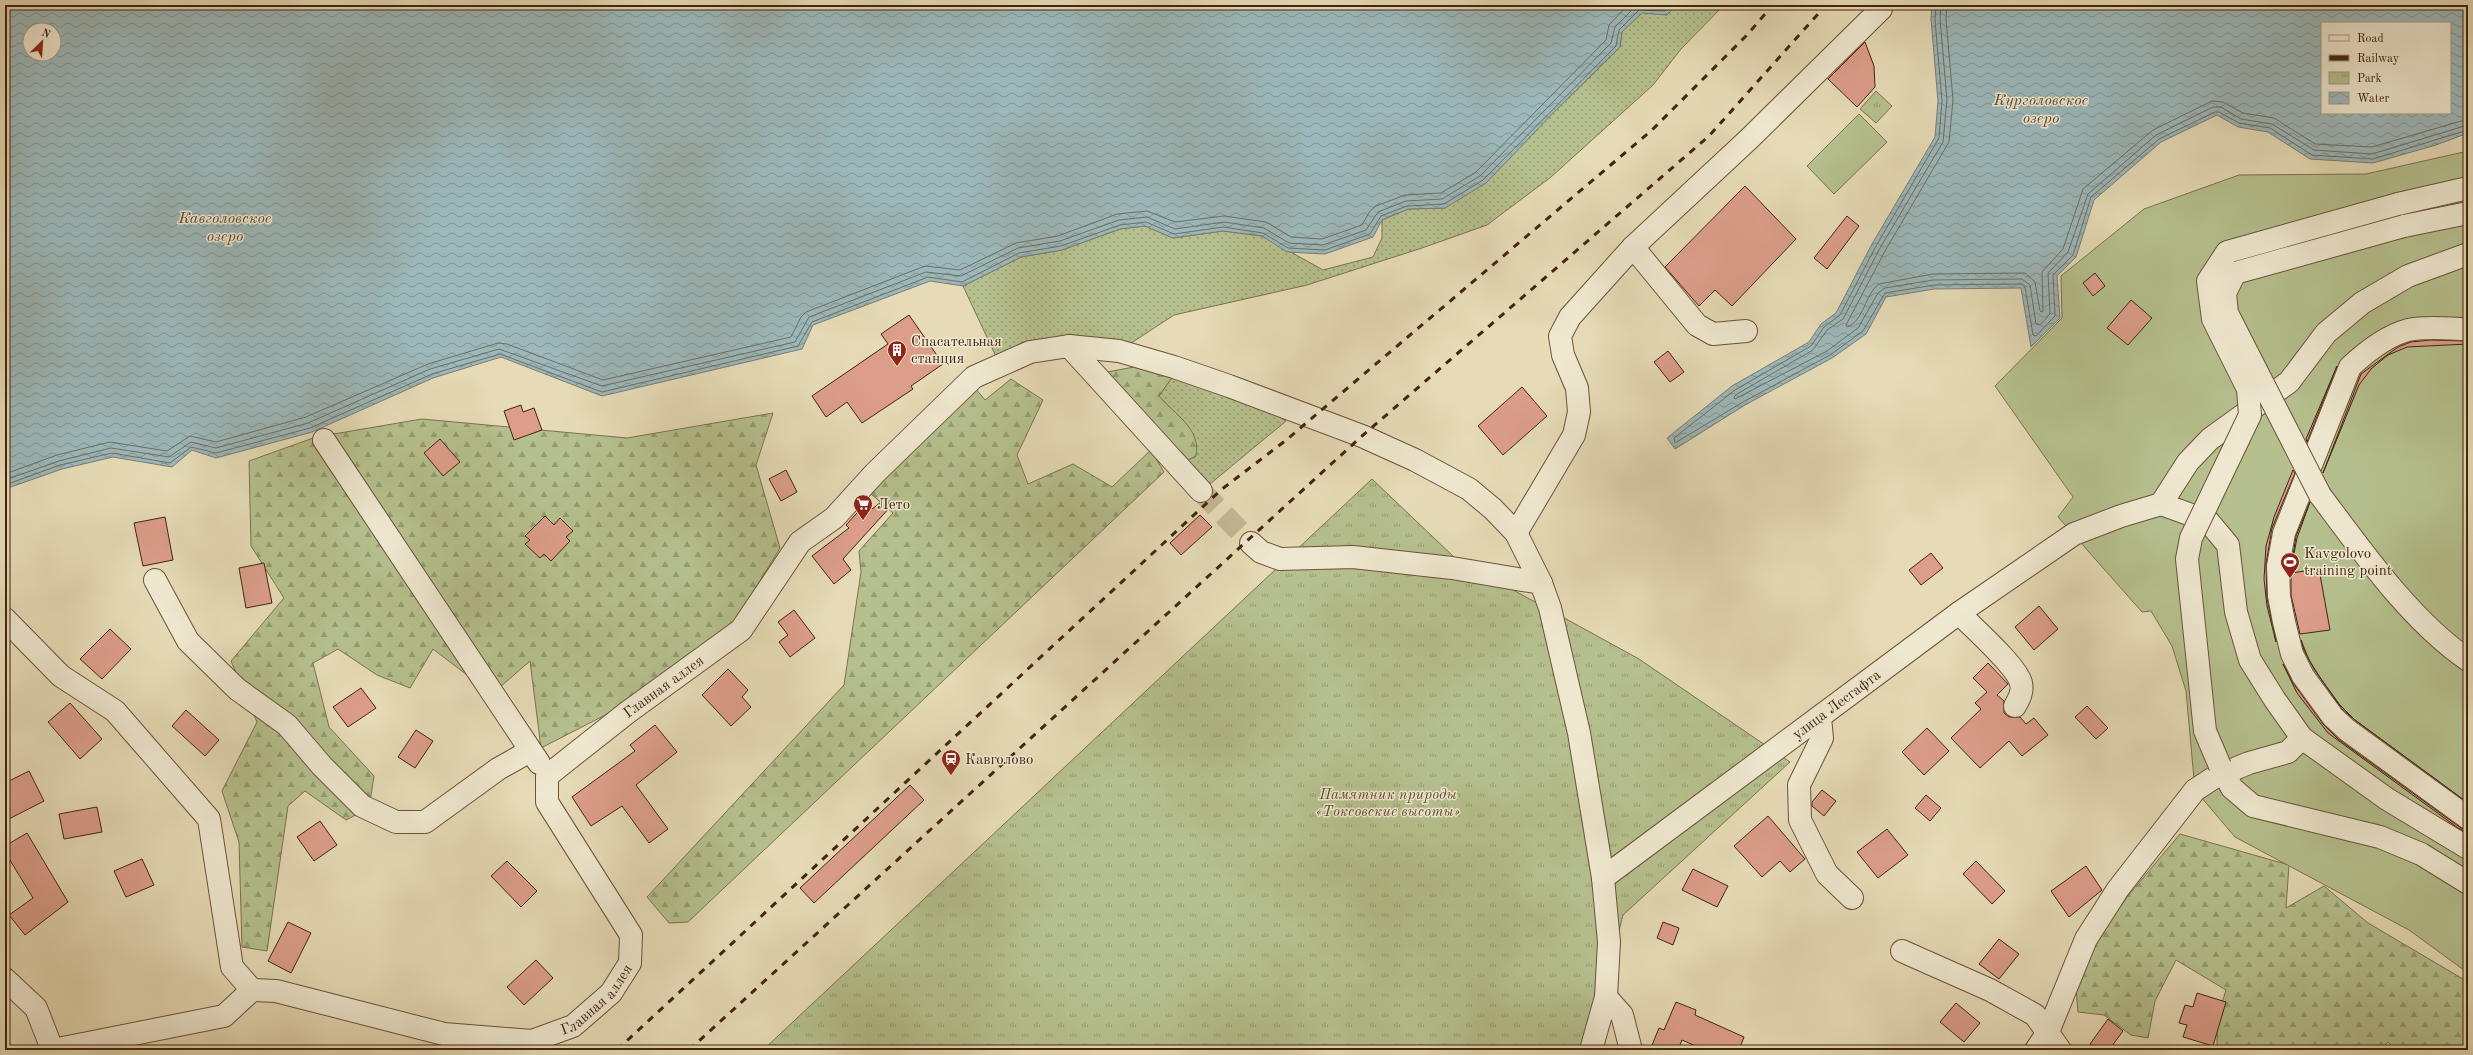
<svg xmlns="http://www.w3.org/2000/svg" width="2473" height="1055" font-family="'Old Standard TT',serif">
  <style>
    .grass { fill: url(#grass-dots); stroke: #7c724e }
    .forest { fill: url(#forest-firs); stroke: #7c724e }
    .park { fill: url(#park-tufts); stroke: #7c724e }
    .garden { fill: #b5c08e; stroke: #7c724e }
    .water { fill: url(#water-waves); stroke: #787d75; fill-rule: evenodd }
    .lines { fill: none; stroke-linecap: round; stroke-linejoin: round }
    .shore { stroke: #6f6e64; stroke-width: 1 }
    .building { fill: #dc9e8b; stroke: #42240e }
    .minor-tunnel { stroke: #c5b694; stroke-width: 22; stroke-dasharray: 22 11; stroke-linecap: butt }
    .minor-casing { stroke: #6b5238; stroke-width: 24 }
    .minor { stroke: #efe8d0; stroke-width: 22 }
    .rail { stroke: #42240e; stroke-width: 3; stroke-dasharray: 7 7; stroke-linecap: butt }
    .minor-bridge-casing { stroke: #6b5238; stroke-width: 24; stroke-linecap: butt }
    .minor-bridge { stroke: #efe8d0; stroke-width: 22 }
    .labels { text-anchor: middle; stroke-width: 3; stroke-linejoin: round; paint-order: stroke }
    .poi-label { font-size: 15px; fill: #42240e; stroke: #efe8d0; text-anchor: start }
    .street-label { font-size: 15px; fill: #42240e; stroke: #efe8d0 }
    .park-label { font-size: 15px; font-style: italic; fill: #5f4b2e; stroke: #efe8d0 }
    .water-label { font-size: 16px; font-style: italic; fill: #584939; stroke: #efe8d0 }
  </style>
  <defs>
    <pattern id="grass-dots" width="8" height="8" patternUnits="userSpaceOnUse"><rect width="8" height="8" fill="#b5c08e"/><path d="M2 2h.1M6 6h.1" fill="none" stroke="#959c72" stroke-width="1.8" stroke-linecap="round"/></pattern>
    <pattern id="forest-firs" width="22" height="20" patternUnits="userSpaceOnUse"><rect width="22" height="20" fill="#b5c08e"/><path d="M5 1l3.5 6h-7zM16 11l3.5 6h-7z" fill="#959c72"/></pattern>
    <pattern id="park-tufts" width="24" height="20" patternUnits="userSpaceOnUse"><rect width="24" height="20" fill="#b5c08e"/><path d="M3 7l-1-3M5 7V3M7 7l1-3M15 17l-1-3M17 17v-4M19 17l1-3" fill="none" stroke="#959c72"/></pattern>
    <pattern id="water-waves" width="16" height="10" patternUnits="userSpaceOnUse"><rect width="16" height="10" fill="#9cb8ba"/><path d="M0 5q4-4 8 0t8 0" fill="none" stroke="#819596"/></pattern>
  </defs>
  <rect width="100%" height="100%" fill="#e6dbb6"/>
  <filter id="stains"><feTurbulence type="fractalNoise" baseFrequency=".005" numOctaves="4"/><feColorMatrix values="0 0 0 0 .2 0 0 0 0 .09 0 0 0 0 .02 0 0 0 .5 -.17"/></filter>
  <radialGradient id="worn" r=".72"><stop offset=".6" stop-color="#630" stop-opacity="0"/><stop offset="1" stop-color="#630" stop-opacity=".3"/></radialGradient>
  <!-- grass -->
  <g class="grass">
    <polygon points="1676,5 1724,5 1681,49 1653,85 1551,177 1487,225 1422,248 1307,285 1174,315 1119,351 1000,365 963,286 1021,257 1062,250 1120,229 1145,226 1173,238 1223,231 1262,236 1323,270 1373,257 1382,238 1382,220 1408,209 1445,208 1554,112 1620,47 1622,32 1642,12 1667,15"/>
    <polygon points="1173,376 1276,415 1286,421 1210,484 1188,460 1196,456 1169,407 1159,396"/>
  </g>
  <!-- forest -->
  <g class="forest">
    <path d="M 1134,367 L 1173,376 L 1159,396 C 1175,415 1201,428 1196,456 L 1188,460 L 1107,372 Z"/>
    <polygon points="1011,379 1043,400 1017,455 1028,484 1073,464 1112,487 1151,450 1164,472 688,922 669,923 647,897 844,685 861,572 859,551 893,513 870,493 914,438 975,388 985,400"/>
    <polygon points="773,413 756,465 780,548 733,625 617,709 541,748 530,661 492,694 433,649 410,688 377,675 338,649 313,663 329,727 374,776 369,808 346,820 305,791 288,806 267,951 242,947 239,842 222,791 257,722 231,661 284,598 251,546 249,461 316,437 422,419 627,438"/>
    <polygon points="2180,834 2289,865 2286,908 2324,886 2368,923 2468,982 2468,1050 2394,1050 2388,1042 2380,1050 2217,1050 2217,1019 2226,990 2176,960 2155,1001 2148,1038 2131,1035 2104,1015 2078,1012 2076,988 2095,943 2127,897"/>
  </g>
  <!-- park -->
  <g class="park">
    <polygon points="1876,91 1892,106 1876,123 1860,109"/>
    <polygon points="1372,479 1455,558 1639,659 1790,762 1623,915 1589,1050 763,1050"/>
  </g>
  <!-- garden -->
  <g class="garden">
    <polygon points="1859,114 1887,142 1834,194 1807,166"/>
    <polygon points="2468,151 2468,973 2409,930 2235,837 2195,790 2186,691 2172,646 2151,611 2142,612 2058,517 2073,497 1995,386 2062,318 2061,276 2144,209 2239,175 2366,174"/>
  </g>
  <!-- water -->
  <g class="water">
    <path d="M 5,5 L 1676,5 L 1667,15 L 1642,13 L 1622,32 L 1620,47 L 1554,112 L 1486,183 L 1445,208 L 1408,209 L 1382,220 L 1373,237 L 1325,254 L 1287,252 L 1262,236 L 1223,231 L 1173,238 L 1145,226 L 1120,229 L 1062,250 L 1021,257 L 963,286 L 930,281 L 813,325 L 802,349 L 602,396 L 501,357 L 433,378 L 312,432 L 216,458 L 192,450 L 172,467 L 113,457 L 62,469 L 5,489 ZM 30,30 L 54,30 L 54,54 L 30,54 Z"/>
    <path d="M 1932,5 L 2468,5 L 2468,133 L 2436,145 L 2373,163 L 2310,159 L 2268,132 L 2238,127 L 2217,115 L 2161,142 L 2094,200 L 2076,257 L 2057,276 L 2060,318 L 2031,347 L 2021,288 L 1934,289 L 1886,297 L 1866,334 L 1832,358 L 1745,405 L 1675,449 L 1667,438 L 1732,386 L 1809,342 L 1821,324 L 1836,313 L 1872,244 L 1935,137 L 1938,101 L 1931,19 ZM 2322,23 L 2450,23 L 2450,113 L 2322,113 Z"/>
  </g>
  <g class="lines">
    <!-- shore -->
    <g class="shore">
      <polyline points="1936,5 1935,20 1942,101 1939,138 1876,246 1840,315 1824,327 1811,346 1735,390 1674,438 1675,443 1743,402 1830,355 1863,331 1885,293 1934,285 2021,284 2025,287 2033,335 2036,336 2055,316 2053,275 2073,255 2091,197 2159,139 2215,112 2219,112 2239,123 2270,128 2312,155 2373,159 2468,130"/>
      <polyline points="1941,5 1940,19 1947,100 1943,142 1880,248 1843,319 1827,330 1813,350 1737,394 1734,397 1735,399 1827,351 1858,328 1878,293 1885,288 1933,280 2022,279 2030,285 2036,324 2040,325 2050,314 2048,273 2068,252 2088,194 2156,135 2213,107 2221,107 2241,119 2272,124 2314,150 2372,154 2468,125"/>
      <path d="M 1947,5 L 1946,19 L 1953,100 L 1949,142 L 1885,251 L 1846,325 L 1847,327 C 1864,321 1865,294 1879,284 L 1933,274 L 2025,273 L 2035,282 L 2040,311 L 2043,312 L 2042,272 L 2063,249 L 2083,189 L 2153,130 L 2212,101 L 2223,102 L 2243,113 L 2274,118 L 2315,144 L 2372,147 L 2468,119"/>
      <polyline points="5,474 57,455 110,442 167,451 190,436 216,442 306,417 428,364 498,343 507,344 603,380 791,337 801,317 806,312 925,266 960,270 1016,243 1058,236 1117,214 1147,211 1175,222 1224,216 1266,222 1291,237 1322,239 1362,225 1370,211 1376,206 1405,195 1441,193 1476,172 1606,40 1609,25 1628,5"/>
      <polyline points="5,480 59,461 111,448 169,457 191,442 216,448 308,423 430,369 499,349 602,386 795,342 809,317 926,272 961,276 1018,248 1060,241 1119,220 1147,217 1175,229 1224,222 1264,228 1289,243 1323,245 1366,230 1378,212 1406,201 1442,199 1480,176 1611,43 1615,27 1637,5"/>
      <polyline points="5,485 60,465 112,453 170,463 191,447 216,453 310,428 432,374 500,354 602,392 798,346 812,322 928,277 962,282 1019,253 1061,246 1120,225 1146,222 1174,234 1223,227 1263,233 1288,248 1325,250 1370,234 1381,216 1407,206 1444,204 1483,180 1616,46 1619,30 1639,10 1665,11 1671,5"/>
    </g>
  </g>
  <!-- building -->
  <g class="building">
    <polygon points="1865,42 1874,66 1875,87 1857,107 1828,79"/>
    <polygon points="1745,186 1796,239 1732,306 1715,290 1699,306 1665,267"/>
    <polygon points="1847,216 1859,226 1827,269 1814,258"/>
    <polygon points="2095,273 2105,286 2093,296 2083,283"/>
    <polygon points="2131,300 2152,318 2128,345 2107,328"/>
    <polygon points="909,315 943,364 911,386 913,389 862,423 847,402 826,417 812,396 888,344 881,334"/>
    <polygon points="2430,340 2468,341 2468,344 2407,347 2388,355 2371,369 2359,385 2323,473 2361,374 2398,347 2411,342"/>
    <polygon points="1668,351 1684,372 1670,382 1654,362"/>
    <polygon points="2337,366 2307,442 2306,439"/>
    <polygon points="1522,387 1547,416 1503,455 1478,426"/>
    <polygon points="521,405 523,412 534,408 542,430 514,440 504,411"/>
    <polygon points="440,439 460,462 443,476 424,453"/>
    <polygon points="786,470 797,492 781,501 769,479"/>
    <polygon points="2293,470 2295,473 2272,528 2266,564 2267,598 2276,642 2267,606 2264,579 2266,546 2274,517"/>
    <polygon points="885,499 891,506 843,559 851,570 834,584 812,556 849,528 846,525 866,503 872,509"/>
    <polygon points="2310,502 2297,538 2291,569 2296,536"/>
    <polygon points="1200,515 1212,527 1181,555 1170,543"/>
    <polygon points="545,516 554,525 560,518 573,531 566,537 570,541 551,561 544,554 540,558 525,544 530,540 525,536"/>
    <polygon points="165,517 173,560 143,566 134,523"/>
    <polygon points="1931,553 1943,568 1921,585 1909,570"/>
    <polygon points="264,563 272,603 246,608 239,568"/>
    <polygon points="2319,569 2330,630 2300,634 2291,595 2291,573"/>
    <polygon points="2039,606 2058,629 2034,650 2015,627"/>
    <polygon points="794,610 815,638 790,657 779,642 788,635 778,622"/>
    <polygon points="110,629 131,649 102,679 80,659"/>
    <polygon points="2301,640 2309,660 2321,679 2340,705 2355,720 2468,803 2355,720 2342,709 2314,669 2304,650"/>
    <polygon points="1988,663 2008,684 1997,695 2004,701 2004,713 2009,717 2020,717 2026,724 2034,718 2048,735 2022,756 2009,741 1980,768 1951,738 1981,709 1975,703 1987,692 1973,678"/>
    <polygon points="2283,664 2293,683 2323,724 2338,739 2461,828 2468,830 2468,833 2458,828 2328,733 2297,693"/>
    <polygon points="728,669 748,690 742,697 751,707 731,726 702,695"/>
    <polygon points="361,688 376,708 348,727 333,707"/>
    <polygon points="70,703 102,739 80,759 48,722"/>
    <polygon points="2087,706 2108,728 2096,739 2075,717"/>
    <polygon points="186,710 219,740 205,756 172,726"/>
    <polygon points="655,725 677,752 636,785 668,829 649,843 622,806 591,826 572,797 635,751 630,745"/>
    <polygon points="1927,728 1949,751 1924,775 1902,752"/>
    <polygon points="416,730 433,741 415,768 398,757"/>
    <polygon points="29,771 44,801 5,821 5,783"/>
    <polygon points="910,785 924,800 814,903 800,888"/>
    <polygon points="1822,790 1836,801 1824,816 1812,806 1812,802"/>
    <polygon points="1926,795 1941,808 1930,821 1915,808"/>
    <polygon points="97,807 102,832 64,839 59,814"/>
    <polygon points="1768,816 1805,859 1790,872 1780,861 1762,877 1734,846"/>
    <polygon points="320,821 337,845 314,861 297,837"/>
    <polygon points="1887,829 1908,855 1878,878 1857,852"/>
    <polygon points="27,833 68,902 25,935 9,915 33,898 5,852 5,846"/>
    <polygon points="142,859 154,885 126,897 114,871"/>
    <polygon points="507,861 537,891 521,907 491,876"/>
    <polygon points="1976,861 2005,891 1992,904 1963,874"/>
    <polygon points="2086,866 2102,890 2069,917 2051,891"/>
    <polygon points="1693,869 1728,886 1717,907 1682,890"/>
    <polygon points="288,922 311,933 291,973 268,961"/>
    <polygon points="1663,922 1679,928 1673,945 1657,938"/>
    <polygon points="1999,939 2019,954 1999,979 1979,964"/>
    <polygon points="536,960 553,978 524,1005 507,987"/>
    <polygon points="2197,993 2226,1002 2213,1046 2183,1037 2187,1025 2179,1023 2185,1005 2193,1007"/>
    <polygon points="1676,1002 1696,1010 1695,1015 1744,1037 1739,1050 1705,1050 1682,1040 1678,1050 1650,1050 1659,1028 1664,1030"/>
    <polygon points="1956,1003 1980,1023 1964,1042 1940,1022"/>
    <polygon points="2108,1019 2123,1031 2109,1050 2099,1050 2090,1044"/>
  </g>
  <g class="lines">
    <!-- minor-tunnel -->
    <polyline class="minor-tunnel" points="1201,491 1251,543"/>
    <defs>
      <g id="minor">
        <polyline points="2398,204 2468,188"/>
        <polyline points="2404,226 2468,213"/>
        <polyline points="1633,247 1697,325 1713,334 1746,331"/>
        <path d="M 2468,329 C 2449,329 2427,326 2408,330 C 2386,336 2367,351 2350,367 L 2284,533 L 2278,566 L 2279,596 L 2284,622 L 2292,654 L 2303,676 L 2333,717 L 2347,730 L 2468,818"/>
        <polyline points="1069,346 1201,491"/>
        <polyline points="324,440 539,763"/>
        <path d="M 2320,495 C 2362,551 2410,620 2468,660"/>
        <polyline points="2161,504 2208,521 2228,545 2236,612 2250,660 2275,700 2302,738 2387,799 2468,848"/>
        <polyline points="1516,533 1574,435 1579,412 1577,388 1563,355 1560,336 1570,317 1633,247 1750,138 1881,9"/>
        <polyline points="1251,543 1261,552 1280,559 1353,557 1452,568 1541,583"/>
        <polyline points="155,580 188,641 237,689 287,725 322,766 362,806 396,822 425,822 498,769 530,751"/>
        <path d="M 1959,613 C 1973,628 2016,665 2021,683 C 2023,692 2019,699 2015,706"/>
        <polyline points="5,619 61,676 115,711 209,819 232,967 252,990"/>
        <polyline points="1820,718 1822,738 1799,785 1800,820 1827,874 1852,898"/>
        <polyline points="2220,766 2232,788 2253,806 2380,837 2421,854 2468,883"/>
        <path id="s1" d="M 1603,878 L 1959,613 L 2074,534 L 2121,516 L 2161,504 L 2188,462 L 2210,439 L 2289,382 L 2326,333 L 2362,303 L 2408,276 L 2468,254"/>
        <polyline points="1902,951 1990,990 2035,1015 2060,1050"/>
        <polyline points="5,979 36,1008 52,1049 49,1050"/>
        <polyline points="1606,997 1622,1015 1631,1050"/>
        <path id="s2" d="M 53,1050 L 224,1016 L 252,990 L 276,991 L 444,1034 L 532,1041 L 573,1026 L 611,993 L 630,963 L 631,935 L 547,802 L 547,776 L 628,712 L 741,630 L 800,542 L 834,518 L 875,473 L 974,377 L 1030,352 L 1069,346 L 1119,351 L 1174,367 L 1229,386 L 1362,436 L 1415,460 L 1469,489 L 1493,509 L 1516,533 L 1541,583 L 1550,608 L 1579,733 L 1603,878 L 1609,942 L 1606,997 L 1591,1050"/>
        <polyline points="2036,1050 2048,1032 2086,939 2118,889 2195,790 2215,777 2249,763 2288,752 2302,738"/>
      </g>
    </defs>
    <!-- minor casing -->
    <use href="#minor" class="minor-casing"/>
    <!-- minor -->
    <use href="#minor" class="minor"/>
    <!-- rail -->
    <g class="rail">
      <polyline points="617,1050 1222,489 1285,441 1652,130 1746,36 1773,5"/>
      <polyline points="689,1050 1362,436 1709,136 1826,5"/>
    </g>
    <defs>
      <g id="minor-bridge">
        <polyline points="2320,495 2227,313 2225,293 2235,273 2404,226"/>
        <polyline points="2220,766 2205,731 2187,559 2191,538 2250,415 2248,389 2213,319 2208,281 2227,252 2398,204"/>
      </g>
    </defs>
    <!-- minor-bridge casing -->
    <use href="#minor-bridge" class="minor-bridge-casing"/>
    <!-- minor-bridge -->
    <use href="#minor-bridge" class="minor-bridge"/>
  </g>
  <!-- icons -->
  <defs>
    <symbol id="building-pin" viewBox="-11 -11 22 30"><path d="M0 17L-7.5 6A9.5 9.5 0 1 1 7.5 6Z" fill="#8f2418" stroke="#efe8d0"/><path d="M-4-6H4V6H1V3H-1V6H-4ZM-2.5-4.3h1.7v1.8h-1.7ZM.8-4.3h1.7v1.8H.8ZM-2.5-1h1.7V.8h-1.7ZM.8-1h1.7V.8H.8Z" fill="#fff"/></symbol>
    <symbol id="supermarket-pin" viewBox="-11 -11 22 30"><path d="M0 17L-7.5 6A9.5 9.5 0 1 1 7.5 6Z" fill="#8f2418" stroke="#efe8d0"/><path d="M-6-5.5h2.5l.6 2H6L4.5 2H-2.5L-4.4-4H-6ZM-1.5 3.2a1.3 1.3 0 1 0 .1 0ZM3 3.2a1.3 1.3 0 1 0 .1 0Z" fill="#fff"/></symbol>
    <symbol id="stadium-pin" viewBox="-11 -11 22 30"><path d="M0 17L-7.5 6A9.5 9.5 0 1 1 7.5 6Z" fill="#8f2418" stroke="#efe8d0"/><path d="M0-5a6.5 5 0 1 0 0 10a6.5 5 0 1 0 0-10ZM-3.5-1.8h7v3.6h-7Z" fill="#fff"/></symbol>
    <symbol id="station-pin" viewBox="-11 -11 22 30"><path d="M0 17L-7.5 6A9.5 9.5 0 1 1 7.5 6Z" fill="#8f2418" stroke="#efe8d0"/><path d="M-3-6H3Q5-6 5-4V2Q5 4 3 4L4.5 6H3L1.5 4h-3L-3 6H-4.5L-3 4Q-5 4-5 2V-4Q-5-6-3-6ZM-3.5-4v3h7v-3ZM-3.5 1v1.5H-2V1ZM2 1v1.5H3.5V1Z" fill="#fff"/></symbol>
  </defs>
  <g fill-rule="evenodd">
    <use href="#building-pin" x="886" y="339" width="22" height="30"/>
    <use href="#supermarket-pin" x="852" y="493" width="22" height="30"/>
    <use href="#stadium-pin" x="2279" y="551" width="22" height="30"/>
    <use href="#station-pin" x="940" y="748" width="22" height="30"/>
  </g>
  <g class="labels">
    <!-- poi labels -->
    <g class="poi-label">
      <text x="911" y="346">Спасательная<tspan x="911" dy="17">станция</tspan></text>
      <text x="877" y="509">Лето</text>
      <text x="2304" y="558">Kavgolovo<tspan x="2304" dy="17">training point</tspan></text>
      <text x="965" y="764">Кавголово</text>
    </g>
    <!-- street labels -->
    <g class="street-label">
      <text dy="5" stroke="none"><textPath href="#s2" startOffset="986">Главная аллея</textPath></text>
      <text dy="5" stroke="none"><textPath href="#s1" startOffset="291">улица Лесгафта</textPath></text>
      <text dy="5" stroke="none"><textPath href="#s2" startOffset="577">Главная аллея</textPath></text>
    </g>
    <!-- park labels -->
    <g class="park-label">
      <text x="1388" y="799">Памятник природы<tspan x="1388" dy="17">«Токсовские высоты»</tspan></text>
    </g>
    <!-- water labels -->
    <g class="water-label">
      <text x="2041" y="105">Курголовское<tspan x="2041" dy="18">озеро</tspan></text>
      <text x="225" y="223">Кавголовское<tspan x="225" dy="18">озеро</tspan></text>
    </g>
  </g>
  <!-- margin -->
  <rect width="2473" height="1055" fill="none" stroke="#e6dbb6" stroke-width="20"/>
  <rect x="6" y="6" width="2461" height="1043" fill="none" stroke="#42240e" stroke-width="2"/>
  <rect x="10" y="10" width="2453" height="1035" fill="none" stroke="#42240e"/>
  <!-- legend -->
  <rect x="2321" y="22" width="130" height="92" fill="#efe8d0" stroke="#aa9a82"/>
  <rect x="2329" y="35" width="20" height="6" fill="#efe8d0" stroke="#aa9a82"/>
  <text x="2357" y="42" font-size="12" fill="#42240e">Road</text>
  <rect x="2329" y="55" width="20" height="6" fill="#42240e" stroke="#aa9a82"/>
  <text x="2357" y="62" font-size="12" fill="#42240e">Railway</text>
  <rect x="2329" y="72" width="20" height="12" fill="url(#park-tufts)" stroke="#aa9a82"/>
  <text x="2357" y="82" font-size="12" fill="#42240e">Park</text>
  <rect x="2329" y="92" width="20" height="12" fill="url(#water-waves)" stroke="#aa9a82"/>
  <text x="2357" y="102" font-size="12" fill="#42240e">Water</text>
  <!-- north arrow -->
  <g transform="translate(42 42) rotate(25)"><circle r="19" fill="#efe8d0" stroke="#aa9a82"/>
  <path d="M0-3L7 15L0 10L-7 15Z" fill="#8f2418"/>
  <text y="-6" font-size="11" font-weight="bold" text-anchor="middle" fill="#42240e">N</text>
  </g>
  <rect width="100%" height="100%" filter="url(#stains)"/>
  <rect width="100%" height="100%" fill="url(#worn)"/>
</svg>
